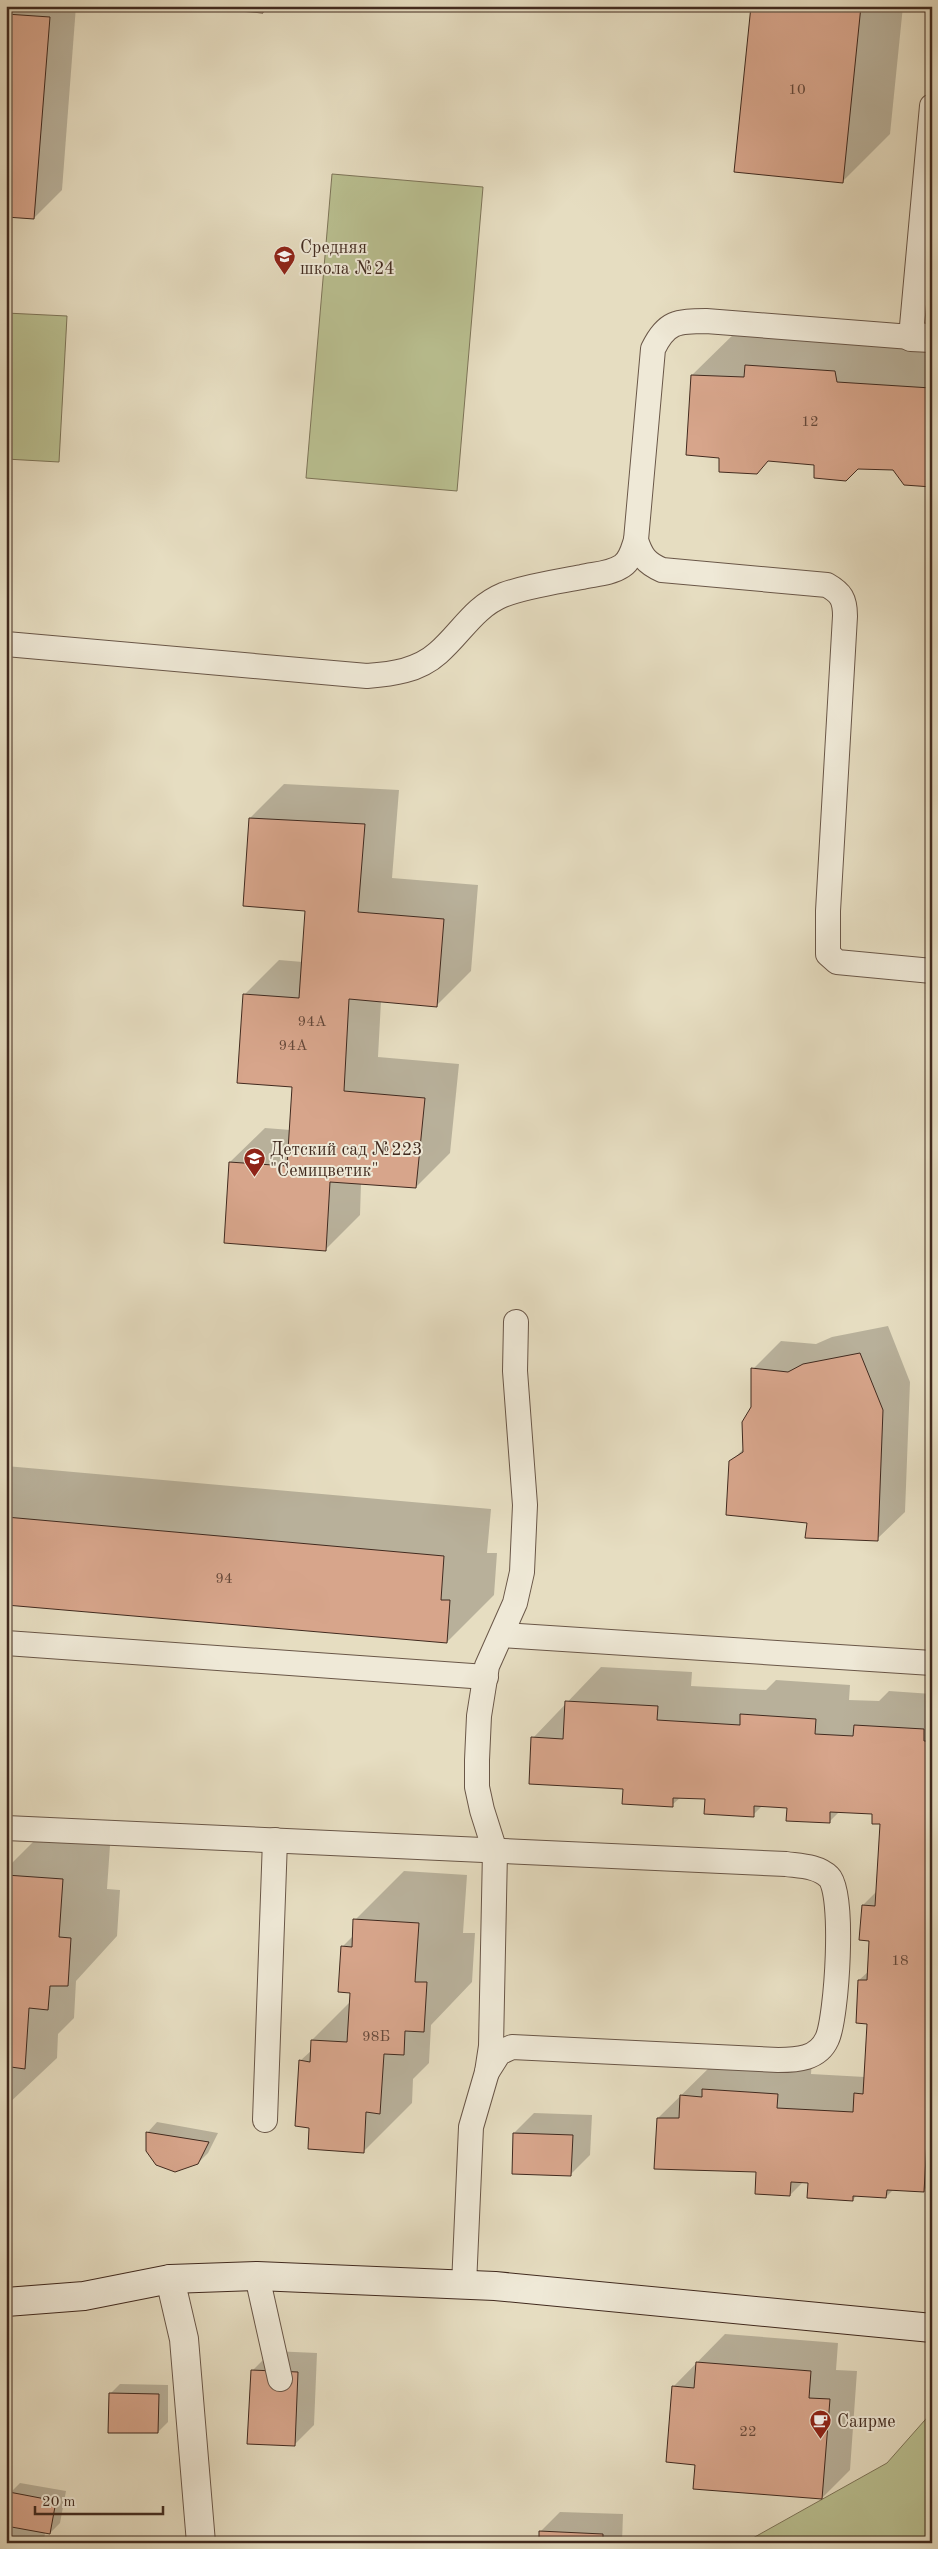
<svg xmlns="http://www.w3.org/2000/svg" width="938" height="2549" font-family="'Old Standard TT',serif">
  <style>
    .green { fill: #b9bf90; stroke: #7d7458 }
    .shadow { fill: #0003 }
    .building { fill: #d7a58b; stroke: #412a1f }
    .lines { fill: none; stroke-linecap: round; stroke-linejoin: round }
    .lane-casing { stroke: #6a5748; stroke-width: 26 }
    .street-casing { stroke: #6a5748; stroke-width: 30 }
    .secondary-casing { stroke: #412a1f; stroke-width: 30 }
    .lane { stroke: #efe9d7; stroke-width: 24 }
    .street { stroke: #efe9d7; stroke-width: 28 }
    .secondary { stroke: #efe9d7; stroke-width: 28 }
    .labels { text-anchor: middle; stroke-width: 4; stroke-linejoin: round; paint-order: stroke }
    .number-label { font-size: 15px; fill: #66493a }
    .poi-label { font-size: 18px; fill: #412a1f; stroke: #efe9d7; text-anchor: start }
  </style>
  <rect width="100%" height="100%" fill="#e6ddc1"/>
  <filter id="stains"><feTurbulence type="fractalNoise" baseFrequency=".004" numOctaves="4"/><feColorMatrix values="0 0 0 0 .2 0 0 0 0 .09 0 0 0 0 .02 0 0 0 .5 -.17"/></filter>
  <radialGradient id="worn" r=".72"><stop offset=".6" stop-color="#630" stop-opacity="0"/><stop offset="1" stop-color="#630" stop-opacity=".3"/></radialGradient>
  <!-- green -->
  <g class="green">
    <polygon points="332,174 483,187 457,491 306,478"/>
    <polygon points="6,313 67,316 59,462 6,459"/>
    <polygon points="932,2412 932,2543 744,2543 887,2463"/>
  </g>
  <!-- shadow -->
  <g class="shadow">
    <polygon points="6,6 76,6 62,190 34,218 6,216"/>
    <polygon points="752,6 903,6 890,134 842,182"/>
    <polygon points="740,328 932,338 932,486 894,469 769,460 757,472 720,457 692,375"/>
    <polygon points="284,784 399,790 392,878 478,885 471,971 437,1005 381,1001 378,1057 459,1064 450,1153 416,1187 361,1183 360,1215 325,1250 230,1162 265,1128 291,1130 294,1086 244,995 279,960 303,962 306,909 250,818"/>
    <polygon points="888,1326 910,1382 905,1512 877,1539 808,1522 731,1462 744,1448 752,1407 753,1369 781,1341 816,1344 832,1337"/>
    <polygon points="6,1466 491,1509 487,1553 497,1553 494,1595 447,1642 6,1604"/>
    <polygon points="601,1667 692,1672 691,1686 766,1690 776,1680 850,1685 849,1700 879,1701 889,1691 932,1694 932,2182 924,2190 894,2189 886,2197 857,2195 853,2200 809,2181 804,2181 790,2195 758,2170 658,2118 716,2061 812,2060 811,2074 865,2077 868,2022 859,1980 869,1971 871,1940 863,1905 877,1891 882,1823 874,1813 840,1811 829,1822 788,1807 763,1805 753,1815 707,1798 681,1797 672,1805 624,1788 533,1738"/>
    <polygon points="49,1826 111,1831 107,1889 120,1890 117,1936 76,1981 74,2018 58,2034 57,2058 6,2106 6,1869"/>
    <polygon points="404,1871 467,1875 463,1933 475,1933 472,1982 431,2025 429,2063 413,2079 412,2103 363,2152 311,2126 300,2061 312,2050 312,2040 351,2001 352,1992 342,1947 354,1935 355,1920"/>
    <polygon points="534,2113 592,2115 590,2155 571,2174 514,2133"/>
    <polygon points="157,2122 218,2133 208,2153 198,2163 148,2132"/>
    <polygon points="725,2334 838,2343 836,2370 857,2371 850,2470 822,2498 697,2463 673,2387"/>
    <polygon points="272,2351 317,2353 314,2425 294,2445 252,2371"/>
    <polygon points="120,2384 168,2385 168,2422 158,2432 110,2394"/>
    <polygon points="20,2483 66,2491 60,2523 50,2533 45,2532 44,2543 6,2543 6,2528 20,2528 6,2524 10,2493"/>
    <polygon points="560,2512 623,2514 622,2543 540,2543 540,2532"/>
  </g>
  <!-- building -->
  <g class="building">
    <polygon points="179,6 264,6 263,13"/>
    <polygon points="751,6 861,6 843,183 734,172"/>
    <polygon points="6,14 50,17 34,219 6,217"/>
    <polygon points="745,365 835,371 837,382 931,388 932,384 932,487 904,485 893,470 858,469 846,481 814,478 814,465 768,461 757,474 719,472 719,458 686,455 691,375 744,377"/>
    <polygon points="249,818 365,824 358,912 444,919 437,1007 349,999 344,1091 425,1098 416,1188 330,1182 326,1251 224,1243 229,1162 287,1166 292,1087 237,1083 243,994 299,998 305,911 243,906"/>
    <polygon points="932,862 932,888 927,885 927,863"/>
    <polygon points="860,1353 883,1410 878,1541 805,1538 807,1523 726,1515 729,1461 743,1452 742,1422 751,1407 751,1368 788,1372 803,1364"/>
    <polygon points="6,1517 444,1556 441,1600 450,1600 447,1643 6,1605"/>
    <polygon points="565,1701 658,1706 657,1720 740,1725 740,1714 816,1719 815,1734 853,1736 854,1725 924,1729 924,1741 932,1741 932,2140 927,2140 924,2192 887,2190 886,2198 853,2196 853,2201 807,2198 808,2183 791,2182 790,2196 755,2194 756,2172 654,2169 657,2118 679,2118 680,2095 702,2097 702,2089 778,2094 777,2108 853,2112 854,2093 863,2094 867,2024 856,2023 858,1980 867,1980 869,1941 859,1940 862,1905 875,1906 880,1824 872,1824 872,1814 830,1812 830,1823 786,1821 787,1808 754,1806 754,1817 704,1814 705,1799 673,1798 673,1807 622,1804 623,1789 529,1784 531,1737 563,1739"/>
    <polygon points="6,1875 63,1879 59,1937 71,1938 68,1986 50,1986 48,2010 29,2008 25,2069 11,2067 8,2108 6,2108"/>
    <polygon points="353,1919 419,1923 415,1982 427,1982 424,2032 405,2031 404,2055 384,2054 380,2114 366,2112 364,2153 308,2149 309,2128 295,2126 299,2060 310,2062 311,2040 347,2042 350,1993 338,1992 341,1946 352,1947"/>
    <polygon points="146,2132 209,2142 198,2164 175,2172 156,2165 146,2151"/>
    <polygon points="513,2133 573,2135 571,2176 512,2174"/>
    <polygon points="696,2362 811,2371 809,2398 830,2399 822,2499 693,2489 695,2465 666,2462 672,2386 694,2388"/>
    <polygon points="251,2370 298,2372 295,2446 247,2444"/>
    <polygon points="109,2393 159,2394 158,2433 108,2433"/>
    <polygon points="9,2492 56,2501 50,2534 6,2526"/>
    <polygon points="539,2531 603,2534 603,2543 539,2543"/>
    <rect x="6" y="2538" width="29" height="5"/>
  </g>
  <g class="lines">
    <defs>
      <g id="lane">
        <path d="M 932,106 L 911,337 L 706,321 C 677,321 666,322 653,349 L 636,540 C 641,556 646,563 662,570 L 827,585 C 841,593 845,599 845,616 L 828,911 L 828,954 L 837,962 L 932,971"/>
        <path d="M 6,644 L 367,676 C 392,674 418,671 438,653 C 461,633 474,607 503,595 C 527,586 556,582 582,577 C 595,574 610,574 622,566 C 631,560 633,549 636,540"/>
        <polyline points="502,1635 932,1663"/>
        <polyline points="6,1643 486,1677"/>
        <path d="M 6,1828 L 786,1864 C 800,1866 818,1866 829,1877 C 845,1892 837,2018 827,2039 C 818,2059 797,2060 778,2060 L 512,2047 L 499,2053 L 487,2072"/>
        <polyline points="265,2120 275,1840"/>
        <polyline points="257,2276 280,2379"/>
        <polyline points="464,2285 471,2127 487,2072 491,2046 495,1851 482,1810 477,1787 477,1760 479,1716 487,1666 515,1603 522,1572 525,1505 515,1371 516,1322"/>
      </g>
      <g id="street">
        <polyline points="911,337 932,338"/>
        <polyline points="170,2279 184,2339 201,2543"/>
      </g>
      <polyline id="secondary" points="6,2302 84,2296 170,2279 257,2276 495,2286 932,2328"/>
    </defs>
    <!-- lane casing -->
    <use href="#lane" class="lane-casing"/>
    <!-- street casing -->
    <use href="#street" class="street-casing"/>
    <!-- secondary casing -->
    <use href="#secondary" class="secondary-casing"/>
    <!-- lane -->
    <use href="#lane" class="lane"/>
    <!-- street -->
    <use href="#street" class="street"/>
    <!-- secondary -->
    <use href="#secondary" class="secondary"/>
  </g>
  <!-- icons -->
  <defs>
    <symbol id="school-pin" viewBox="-11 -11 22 30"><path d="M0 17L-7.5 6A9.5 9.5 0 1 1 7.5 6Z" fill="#8f2418" stroke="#efe9d7"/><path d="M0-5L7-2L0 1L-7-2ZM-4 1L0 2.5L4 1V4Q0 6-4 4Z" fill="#fff"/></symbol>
    <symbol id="cafe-pin" viewBox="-11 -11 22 30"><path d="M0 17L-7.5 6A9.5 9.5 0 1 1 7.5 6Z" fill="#8f2418" stroke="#efe9d7"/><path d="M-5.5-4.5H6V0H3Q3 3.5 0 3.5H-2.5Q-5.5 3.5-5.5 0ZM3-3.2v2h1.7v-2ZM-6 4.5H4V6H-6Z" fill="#fff"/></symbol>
  </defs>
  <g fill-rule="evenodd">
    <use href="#school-pin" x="272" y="244" width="25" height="34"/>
    <use href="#school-pin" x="242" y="1146" width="25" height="34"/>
    <use href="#cafe-pin" x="808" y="2408" width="25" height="34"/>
  </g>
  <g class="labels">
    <!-- number labels -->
    <g class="number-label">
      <text x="797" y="94">10</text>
      <text x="810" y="426">12</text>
      <text x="312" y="1026">94А</text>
      <text x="293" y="1050">94А</text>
      <text x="224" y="1583">94</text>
      <text x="900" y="1965">18</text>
      <text x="376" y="2041">98Б</text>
      <text x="748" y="2436">22</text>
    </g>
    <!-- poi labels -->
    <g class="poi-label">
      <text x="300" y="253">Средняя<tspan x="300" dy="21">школа №24</tspan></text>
      <text x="270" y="1155">Детский сад №223<tspan x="270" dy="21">"Семицветик"</tspan></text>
      <text x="837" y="2427">Саирме</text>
    </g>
  </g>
  <!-- margin -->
  <rect width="938" height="2549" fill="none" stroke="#e6ddc1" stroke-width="25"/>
  <rect x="8" y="8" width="923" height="2534" fill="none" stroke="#412a1f" stroke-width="2.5"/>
  <rect x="12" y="12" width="913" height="2524" fill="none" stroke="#412a1f"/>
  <!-- scale -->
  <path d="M35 2506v8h128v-8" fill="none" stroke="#412a1f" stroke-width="2.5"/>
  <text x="42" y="2506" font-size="15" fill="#412a1f" stroke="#efe9d7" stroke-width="4" paint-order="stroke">20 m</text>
  <rect width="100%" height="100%" filter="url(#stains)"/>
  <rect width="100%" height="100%" fill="url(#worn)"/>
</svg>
